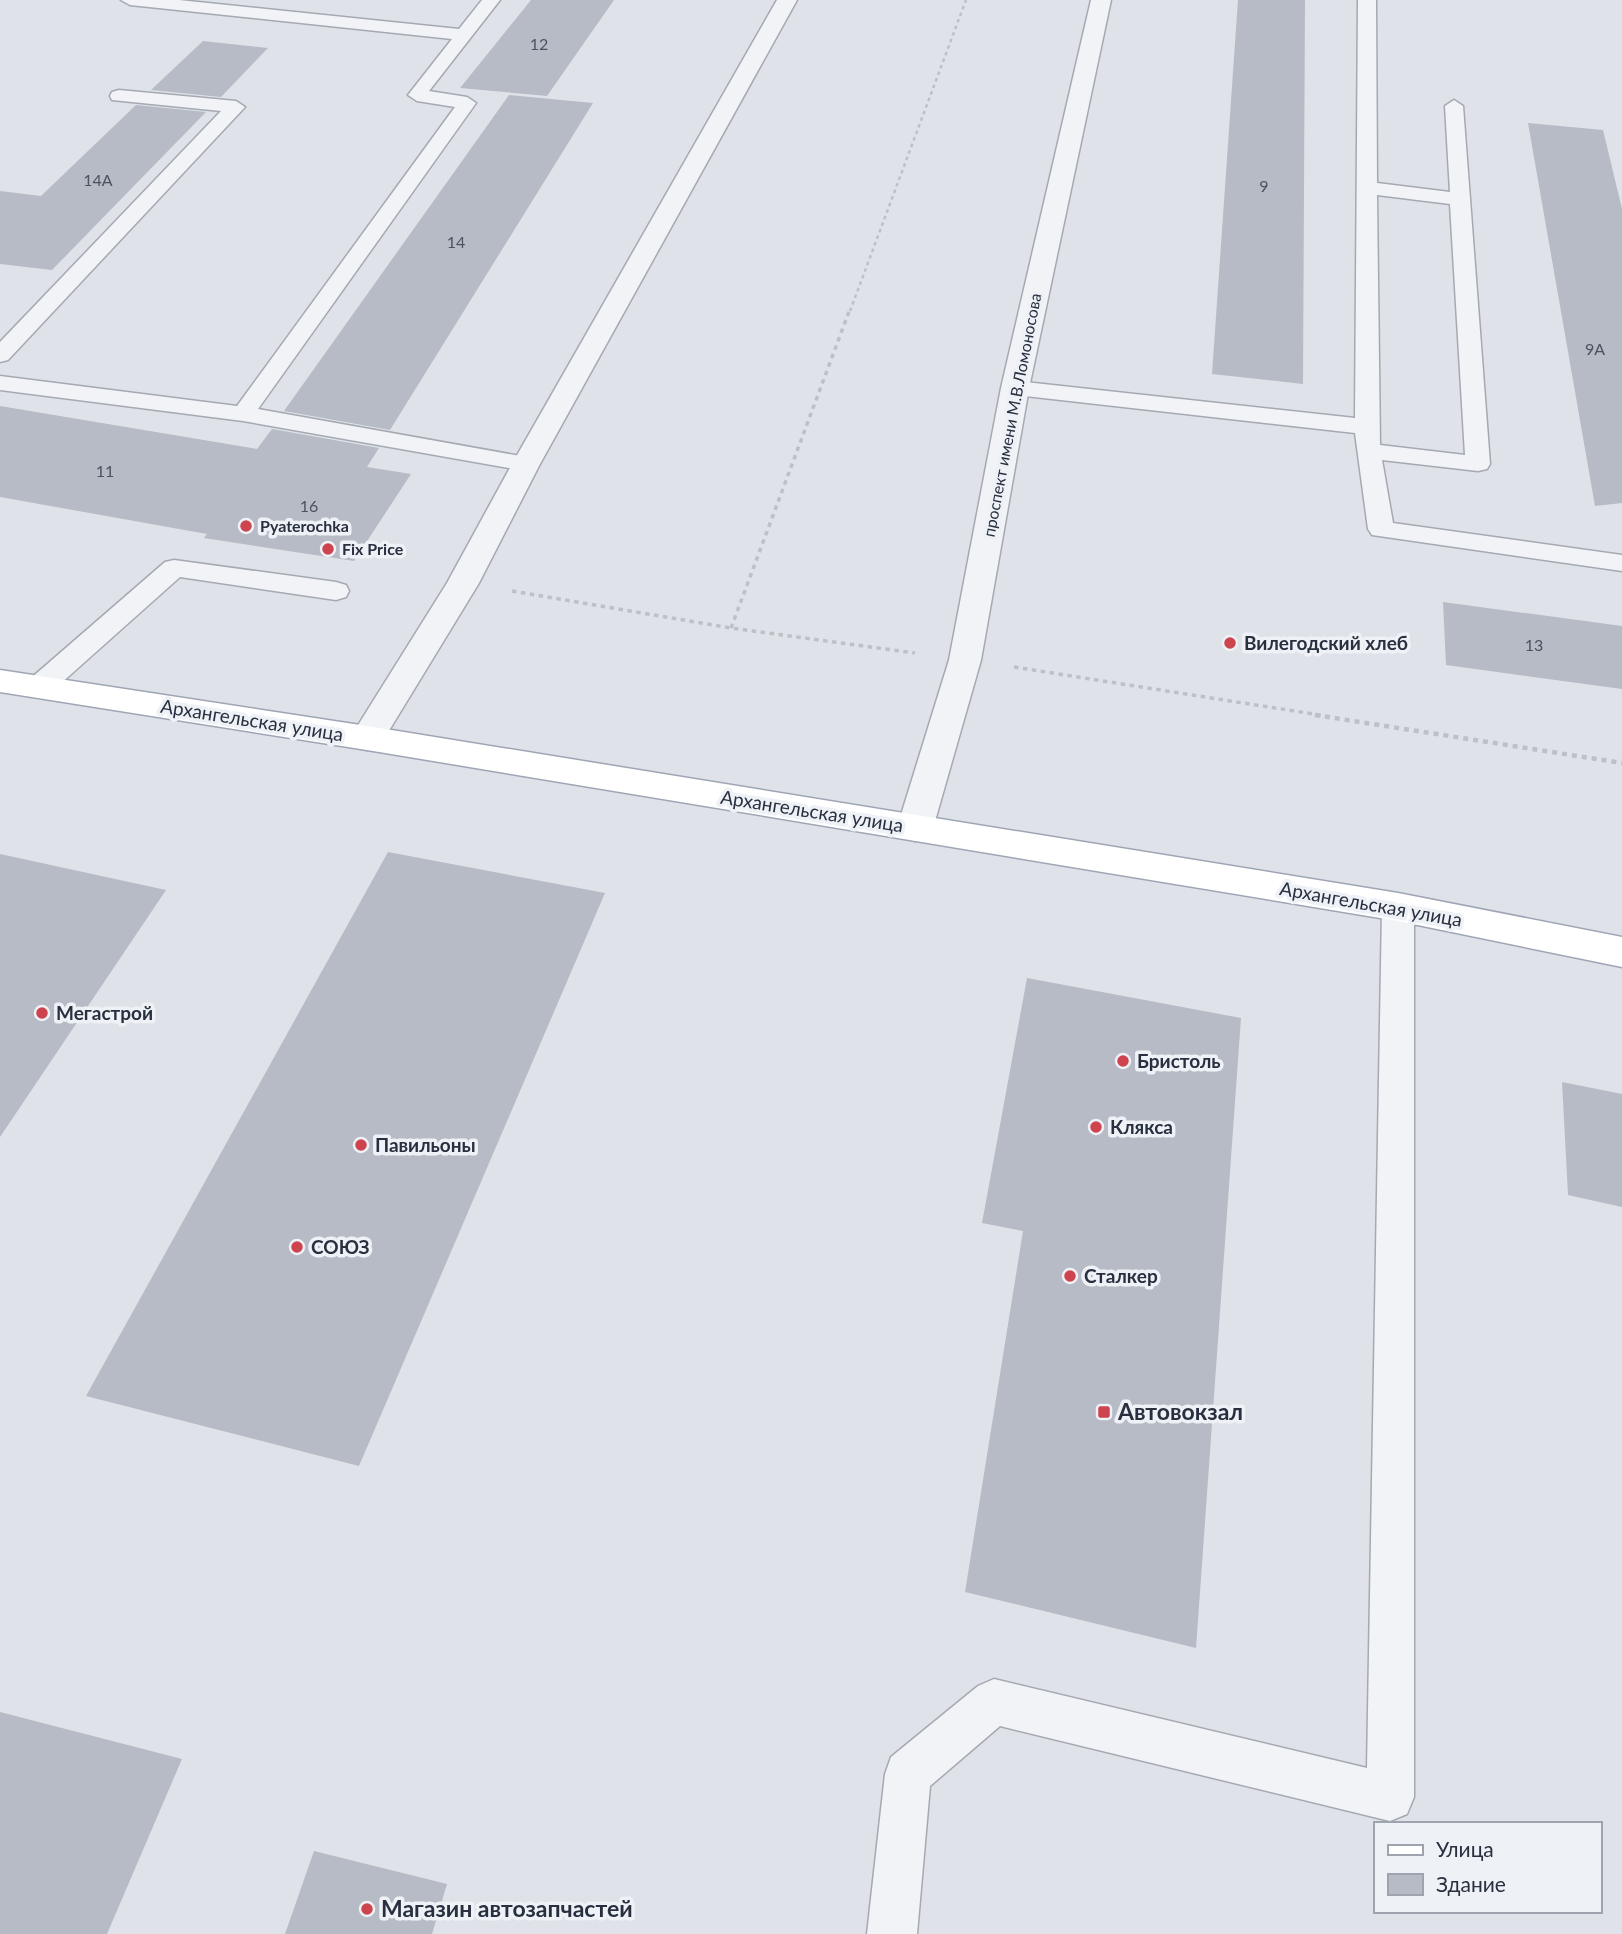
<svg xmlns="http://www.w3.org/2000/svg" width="1622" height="1934" font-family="Lato,sans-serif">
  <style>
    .building { fill: #b6bbc5 }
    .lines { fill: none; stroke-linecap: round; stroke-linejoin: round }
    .service-casing { stroke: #a4a9b2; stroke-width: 3 }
    .minor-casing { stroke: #a4a9b2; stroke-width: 3 }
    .primary-casing { stroke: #9ea5b4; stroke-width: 3 }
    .path-far2 { stroke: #bdc0c7; stroke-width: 2.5; stroke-dasharray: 3.5 3.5; stroke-linecap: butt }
    .path-far1 { stroke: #bdc0c7; stroke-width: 3.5; stroke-dasharray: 4.5 4.5; stroke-linecap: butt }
    .path { stroke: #bdc0c7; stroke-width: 4.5; stroke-dasharray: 5 5; stroke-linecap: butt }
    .service { fill: #f2f3f7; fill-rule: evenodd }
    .minor { fill: #f2f3f7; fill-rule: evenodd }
    .primary { fill: #fff; fill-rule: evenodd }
    .poi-dot { fill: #cd444f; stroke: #eef1f6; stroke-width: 2.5 }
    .labels { text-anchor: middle; stroke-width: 7; stroke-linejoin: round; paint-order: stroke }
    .number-label { font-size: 16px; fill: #4c5260 }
    .far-street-label { font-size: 16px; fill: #282f3f; stroke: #eef1f6 }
    .far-poi-label { font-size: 16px; font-weight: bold; fill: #282f3f; stroke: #eef1f6; text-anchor: start }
    .poi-label { font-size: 19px; font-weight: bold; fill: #282f3f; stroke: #eef1f6; text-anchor: start }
    .street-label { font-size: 19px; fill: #282f3f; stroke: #eef1f6 }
    .near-poi-label { font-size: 23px; font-weight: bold; fill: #282f3f; stroke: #eef1f6; text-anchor: start }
  </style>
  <rect width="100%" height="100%" fill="#dfe2e8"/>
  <!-- building -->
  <g class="building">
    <polygon points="531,0 614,0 547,96 460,88"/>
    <polygon points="1238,0 1305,0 1303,384 1212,374"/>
    <polygon points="203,41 268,48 221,97 151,90"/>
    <polygon points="509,95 593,103 390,430 284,411"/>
    <polygon points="136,105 206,112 52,270 0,264 0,191 41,196"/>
    <polygon points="1528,123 1603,130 1622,209 1622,503 1595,506"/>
    <polygon points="0,406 257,449 272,429 379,448 367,467 411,474 354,561 204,538 207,534 0,497"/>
    <polygon points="1443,602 1622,626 1622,689 1446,665"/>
    <polygon points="388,852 605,893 359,1466 86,1396"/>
    <polygon points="0,854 166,890 0,1137"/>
    <polygon points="1027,978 1241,1018 1196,1648 965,1592 1023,1231 982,1223"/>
    <polygon points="1562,1082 1622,1094 1622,1207 1568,1195"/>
    <polygon points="0,1712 182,1759 107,1934 0,1934"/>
    <polygon points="314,1851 447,1884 432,1934 285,1934"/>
  </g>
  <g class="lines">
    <defs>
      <g id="service">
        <polygon points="121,0 179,0 459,29 482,0 500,0 429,91 467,97 476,103 258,409 526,457 535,459 538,464 535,469 526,471 243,421 0,390 0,376 237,406 455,107 417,101 408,95 452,39 130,5"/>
        <path d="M 1358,0 L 1376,0 L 1377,183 L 1450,192 L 1445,106 L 1454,100 L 1463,106 L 1490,464 L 1487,469 L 1478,471 L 1382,460 L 1393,523 L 1622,555 L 1622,571 L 1372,535 L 1368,529 L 1355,433 L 1015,395 L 1007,393 L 1003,388 L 1007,383 L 1015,381 L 1355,418 ZM 1377,195 L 1450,204 L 1465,455 L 1380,445 Z"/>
        <polygon points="119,90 236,101 245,107 8,360 0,362 0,342 221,111 112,100 110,96 112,92"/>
        <polygon points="174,560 336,582 346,585 349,591 346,597 336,600 180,577 50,693 40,696 30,693 26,686 30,679 165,562"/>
        <polygon points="1398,895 1409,898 1414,907 1414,1797 1407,1814 1390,1821 1000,1726 930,1786 917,1934 867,1934 885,1774 891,1757 978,1686 994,1679 1367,1768 1382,907 1387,898"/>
      </g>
      <g id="minor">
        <polygon points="777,0 797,0 540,464 479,583 379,747 367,750 355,747 350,738 447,583 512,464"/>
        <polygon points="1091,0 1111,0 1029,388 981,660 933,828 928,837 915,841 902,837 897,828 949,660 1001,388"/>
      </g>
      <polygon id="primary" points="0,670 367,726 1398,893 1622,937 1622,967 1398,921 367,750 0,692"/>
    </defs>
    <!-- service casing -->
    <use href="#service" class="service-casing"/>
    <!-- minor casing -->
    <use href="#minor" class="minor-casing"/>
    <!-- primary casing -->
    <use href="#primary" class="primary-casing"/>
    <!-- path-far2 -->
    <polyline class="path-far2" points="850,311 966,0"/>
    <!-- path-far1 -->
    <g class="path-far1">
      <polyline points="512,591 731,628 915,653"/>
      <polyline points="731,628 850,309"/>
      <polyline points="1014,667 1326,716"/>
    </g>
    <!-- path -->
    <polyline class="path" points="1315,715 1622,763"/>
    <!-- service -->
    <use href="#service" class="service"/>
    <!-- minor -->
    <use href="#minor" class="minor"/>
    <!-- primary -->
    <use href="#primary" class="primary"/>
  </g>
  <!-- markers -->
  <g class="poi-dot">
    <circle cx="246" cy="526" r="7"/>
    <circle cx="328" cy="549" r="7"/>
    <circle cx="1230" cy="643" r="7"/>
    <circle cx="42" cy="1013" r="7"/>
    <circle cx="1123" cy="1061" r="7"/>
    <circle cx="1096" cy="1127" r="7"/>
    <circle cx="361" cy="1145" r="7"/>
    <circle cx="297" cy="1247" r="7"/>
    <circle cx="1070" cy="1276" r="7"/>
    <rect x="1097" y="1405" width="14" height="14" rx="3.5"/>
    <circle cx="367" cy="1909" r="7"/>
  </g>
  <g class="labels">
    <!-- number labels -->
    <g class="number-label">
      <text x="539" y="50">12</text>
      <text x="98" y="186">14А</text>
      <text x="1264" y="192">9</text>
      <text x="456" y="248">14</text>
      <text x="1595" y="355">9А</text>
      <text x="105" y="477">11</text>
      <text x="309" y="512">16</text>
      <text x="1534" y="651">13</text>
    </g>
    <!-- far-street labels -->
    <g class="far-street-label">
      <text transform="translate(1012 415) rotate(-79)" y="6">проспект имени М.В.Ломоносова</text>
    </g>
    <!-- far-poi labels -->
    <g class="far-poi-label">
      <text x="260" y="532">Pyaterochka</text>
      <text x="342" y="555">Fix Price</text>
    </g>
    <!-- poi labels -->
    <g class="poi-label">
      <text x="1244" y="650">Вилегодский хлеб</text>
      <text x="56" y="1020">Мегастрой</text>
      <text x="1137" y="1068">Бристоль</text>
      <text x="1110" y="1134">Клякса</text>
      <text x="375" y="1152">Павильоны</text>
      <text x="311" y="1254">СОЮЗ</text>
      <text x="1084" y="1283">Сталкер</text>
    </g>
    <!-- street labels -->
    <g class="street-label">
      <text transform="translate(252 720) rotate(9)" y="7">Архангельская улица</text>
      <text transform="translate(812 811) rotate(9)" y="7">Архангельская улица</text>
      <text transform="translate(1371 904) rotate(10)" y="7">Архангельская улица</text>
    </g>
    <!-- near-poi labels -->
    <g class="near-poi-label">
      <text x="1118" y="1420">Автовокзал</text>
      <text x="381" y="1917">Магазин автозапчастей</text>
    </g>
  </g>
  <!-- legend -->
  <rect x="1374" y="1822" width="228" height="91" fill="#eef1f6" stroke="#9fa3ad" stroke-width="2"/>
  <rect x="1388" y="1845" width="35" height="10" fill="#ffffff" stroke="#9fa3ad" stroke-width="2"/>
  <text x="1436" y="1857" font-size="21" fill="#282f3f">Улица</text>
  <rect x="1388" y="1874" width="35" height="21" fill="#b6bbc5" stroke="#9fa3ad" stroke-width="2"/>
  <text x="1436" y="1892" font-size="21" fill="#282f3f">Здание</text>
</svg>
